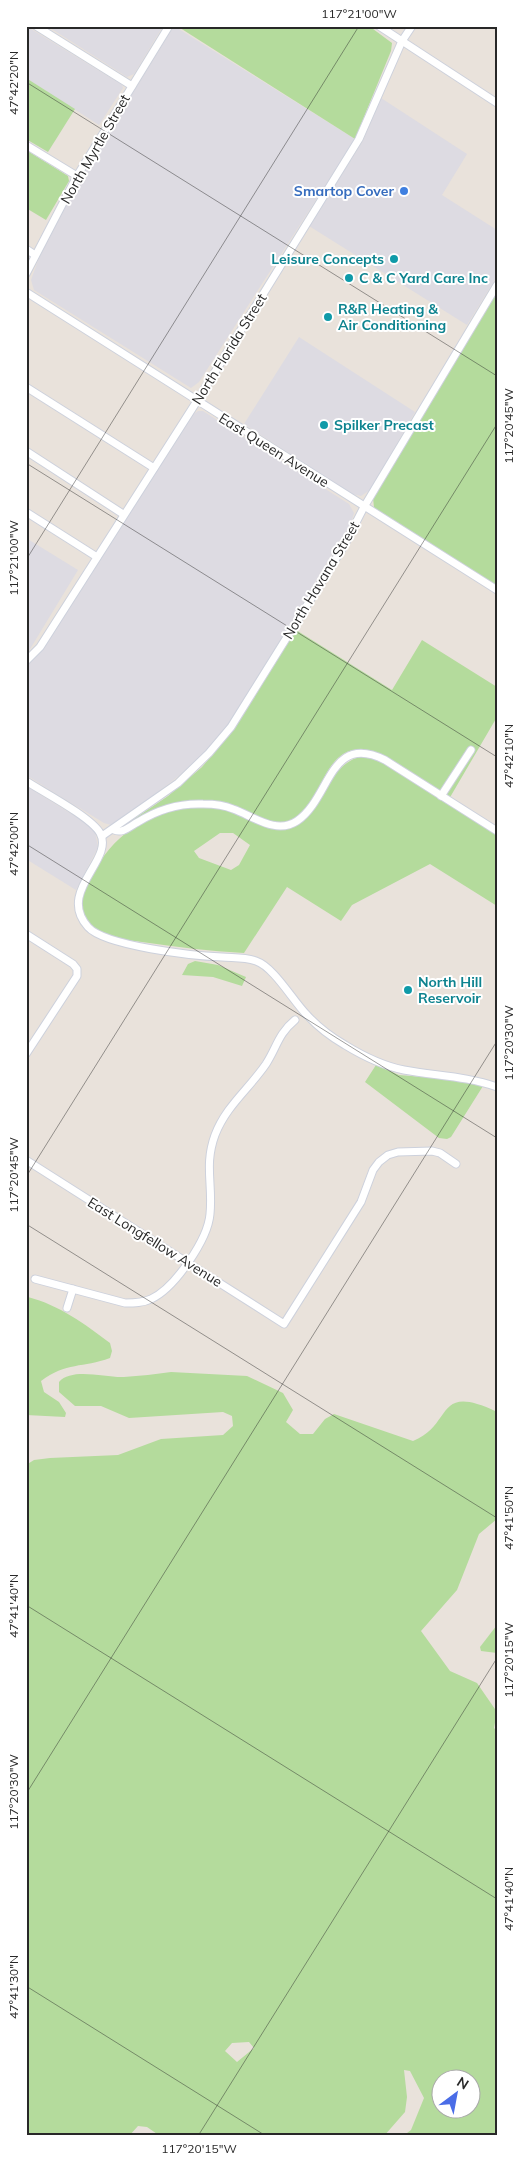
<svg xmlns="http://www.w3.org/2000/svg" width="523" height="2162" font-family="Mulish,sans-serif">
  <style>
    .industrial { fill: #dddbe2 }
    .green { fill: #b4db9c; fill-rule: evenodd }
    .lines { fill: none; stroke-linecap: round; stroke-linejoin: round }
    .minor-casing { stroke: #cdd1dc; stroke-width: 9 }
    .minor { stroke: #fff; stroke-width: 7 }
    .ticks { fill: none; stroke: #282828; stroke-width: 1; stroke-opacity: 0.45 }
    .shop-dot { fill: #3f7fe0; stroke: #fff; stroke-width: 2 }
    .culture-dot { fill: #0f9aa8; stroke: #fff; stroke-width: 2 }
    .labels { text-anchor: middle; stroke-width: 4; stroke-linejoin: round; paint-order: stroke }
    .street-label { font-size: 14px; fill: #282828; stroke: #fff }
    .shop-label { font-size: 14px; font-weight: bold; fill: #366cbe; stroke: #fff; text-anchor: end }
    .culture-label { font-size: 14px; font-weight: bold; fill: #0d838f; stroke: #fff; text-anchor: start }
    .neatline { fill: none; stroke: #282828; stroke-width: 2 }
    .ticks-label { font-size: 12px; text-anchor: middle; fill: #282828 }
  </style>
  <rect width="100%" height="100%" fill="#e9e2db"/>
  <!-- industrial -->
  <g class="industrial">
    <polygon points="26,26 122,85 123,88 99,125 26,78"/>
    <polygon points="47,26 163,26 134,74 127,77"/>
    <polygon points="174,26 355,139 199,382 191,388 34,290 31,280 39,258 78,182"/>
    <polygon points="381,98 467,154 442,195 497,230 497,276 467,325 309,226 363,141"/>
    <polygon points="299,337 415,412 370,490 361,496 352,494 244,424"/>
    <polygon points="198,411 203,411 349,504 354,513 351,523 227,728 198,761 120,821 111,825 104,823 26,775 26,668 44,645 191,416"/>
    <polygon points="26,538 78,570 27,654 26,653"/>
    <polygon points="26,786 89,825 95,832 98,847 76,890 26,859"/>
  </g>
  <!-- green -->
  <g class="green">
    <polygon points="177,26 369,26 392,43 391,51 355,139"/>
    <polygon points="26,78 75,109 48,152 26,139"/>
    <polygon points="26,150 68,176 69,181 46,220 26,208"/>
    <polygon points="497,289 497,587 374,508 373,497"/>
    <path d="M 296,630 L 392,690 L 422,640 L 497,687 L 497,717 L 449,799 C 428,785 394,757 371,751 C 316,737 325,823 280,823 C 265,823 251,812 237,807 C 195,790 163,808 126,827 L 122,827 L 168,796 L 202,767 L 235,728 Z"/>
    <path d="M 361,756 L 375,758 L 497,835 L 497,906 L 430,864 L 352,905 L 341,921 L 287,887 L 244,953 C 210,951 176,947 142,942 C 128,940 111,940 98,932 C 92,928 87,921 84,914 C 76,899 89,882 96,869 C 118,826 173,798 220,808 C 244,812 268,836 292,827 C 326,813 321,769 361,756 ZM 220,833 L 233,833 L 250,845 L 239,865 L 231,870 L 199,858 L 194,851 Z"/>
    <polygon points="195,961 218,965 246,977 242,986 213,977 182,975 188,964"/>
    <polygon points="376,1065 399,1075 447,1079 483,1086 451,1137 447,1139 439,1138 365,1082"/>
    <path d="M 26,1278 L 28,1297 C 59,1305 85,1324 110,1343 L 112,1351 L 110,1358 C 83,1368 66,1362 41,1381 L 44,1392 L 59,1402 L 66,1413 L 65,1417 L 26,1415 Z"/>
    <path d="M 171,1372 L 247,1376 L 283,1393 L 293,1410 L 286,1422 L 300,1434 L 313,1434 L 325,1419 L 334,1414 L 413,1441 C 454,1425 434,1382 497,1412 L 497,1519 L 479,1534 L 457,1590 L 421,1631 L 450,1671 L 477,1683 L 497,1712 L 494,1728 L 497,1731 L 497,2136 L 403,2136 L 411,2130 L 424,2098 L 410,2071 L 404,2070 L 407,2097 L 405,2112 L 384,2136 L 160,2136 L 147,2127 L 138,2126 L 129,2136 L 26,2136 L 26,1465 L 34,1460 L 50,1458 L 118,1455 L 161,1439 L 223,1435 L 233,1426 L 232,1416 L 223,1412 L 129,1418 L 101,1406 L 75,1406 L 59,1392 L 59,1382 C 72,1367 106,1378 124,1377 C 140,1376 156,1374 171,1372 ZM 249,2042 L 254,2048 L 237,2062 L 225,2051 L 232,2043 ZM 440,2080 L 470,2080 L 470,2110 L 440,2110 Z"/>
    <polygon points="497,1625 497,1653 481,1651 480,1647"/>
  </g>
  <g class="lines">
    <defs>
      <g id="minor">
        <polyline points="36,26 132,86"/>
        <polyline points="379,26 497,103"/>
        <polyline points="26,145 77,176"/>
        <polyline points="26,249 35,255"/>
        <polyline points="26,274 77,176 169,26"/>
        <polyline points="26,292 497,590"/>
        <polyline points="26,387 154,468"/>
        <polyline points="26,451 123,514"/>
        <polyline points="26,512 97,557"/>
        <polyline points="26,661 40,647 197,401 359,139 402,41 412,26"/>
        <path d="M 26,781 C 43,792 91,817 100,833 C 115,860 56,891 88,927 C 105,946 194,956 222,957 C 234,958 244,957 256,961 C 274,967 293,1001 307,1015 C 318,1027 331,1037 345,1045 C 363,1056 384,1066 404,1070 C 436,1076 466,1076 497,1087"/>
        <polyline points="441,796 471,750"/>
        <path d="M 114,830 C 123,834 130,826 138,822 C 157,810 180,803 203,804 C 213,804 224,805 233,809 C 253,816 276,835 297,821 C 331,798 329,732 385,760 L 497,831"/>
        <polyline points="102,836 178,783 209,753 231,727 345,544 364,507 497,285"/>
        <polyline points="26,934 73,964 77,969 77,976 26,1054"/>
        <polyline points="26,1160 284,1324 361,1202 373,1170 379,1162 388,1155 398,1152 432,1151 440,1153 456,1164"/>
        <path d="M 35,1279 L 125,1303 C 134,1303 143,1303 151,1299 C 175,1288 208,1239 210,1214 C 213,1184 204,1165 215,1135 C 226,1106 249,1089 266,1064 C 277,1047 278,1034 295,1020"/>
        <polyline points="67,1308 73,1289"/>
      </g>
    </defs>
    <!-- minor casing -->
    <use href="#minor" class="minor-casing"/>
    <!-- minor -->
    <use href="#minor" class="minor"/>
  </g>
  <!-- ticks -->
  <path class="ticks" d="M 26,82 L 497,376M 26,463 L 497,757M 26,560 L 359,26M 26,844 L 497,1138M 26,1177 L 497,424M 26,1224 L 497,1518M 26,1605 L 497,1899M 26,1794 L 497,1041M 26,1986 L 266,2136M 198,2136 L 497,1658"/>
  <!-- markers -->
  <circle class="shop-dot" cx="404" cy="191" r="5"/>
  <g class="culture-dot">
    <circle cx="394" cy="259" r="5"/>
    <circle cx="349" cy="278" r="5"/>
    <circle cx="328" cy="317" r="5"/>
    <circle cx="324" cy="425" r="5"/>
    <circle cx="408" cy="990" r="5"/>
  </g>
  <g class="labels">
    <!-- street labels -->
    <g class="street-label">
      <text transform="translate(95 149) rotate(-60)" y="5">North Myrtle Street</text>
      <text transform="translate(229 349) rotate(-58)" y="5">North Florida Street</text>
      <text transform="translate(274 450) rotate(32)" y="5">East Queen Avenue</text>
      <text transform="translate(321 580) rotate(-59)" y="5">North Havana Street</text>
      <text transform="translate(155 1242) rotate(32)" y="5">East Longfellow Avenue</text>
    </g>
    <!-- shop labels -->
    <g class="shop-label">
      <text x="394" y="196">Smartop Cover</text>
    </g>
    <!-- culture labels -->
    <g class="culture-label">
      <text x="384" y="264" text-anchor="end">Leisure Concepts</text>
      <text x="359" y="283">C &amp; C Yard Care Inc</text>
      <text x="338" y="314">R&amp;R Heating &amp;<tspan x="338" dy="16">Air Conditioning</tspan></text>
      <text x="334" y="430">Spilker Precast</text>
      <text x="418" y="987">North Hill<tspan x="418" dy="16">Reservoir</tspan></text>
    </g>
  </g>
  <!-- border -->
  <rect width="523" height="2162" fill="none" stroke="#ffffff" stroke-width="55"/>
  <!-- north arrow -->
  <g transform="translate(456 2094) rotate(32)"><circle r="24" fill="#ffffff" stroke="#a9a9a9"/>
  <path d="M0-4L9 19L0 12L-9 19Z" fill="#4a6de7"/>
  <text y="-8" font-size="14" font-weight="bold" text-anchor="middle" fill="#282828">N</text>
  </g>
  <rect x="28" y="28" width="468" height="2106" class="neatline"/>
  <g class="ticks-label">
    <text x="359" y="18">117°21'00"W</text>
    <text transform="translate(14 83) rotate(-90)" y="4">47°42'20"N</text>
    <text transform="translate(509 426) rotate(-90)" y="4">117°20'45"W</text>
    <text transform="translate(14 558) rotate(-90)" y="4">117°21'00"W</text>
    <text transform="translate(509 756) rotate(-90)" y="4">47°42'10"N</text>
    <text transform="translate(14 844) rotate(-90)" y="4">47°42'00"N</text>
    <text transform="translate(509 1043) rotate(-90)" y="4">117°20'30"W</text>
    <text transform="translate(14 1175) rotate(-90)" y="4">117°20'45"W</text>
    <text transform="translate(509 1518) rotate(-90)" y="4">47°41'50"N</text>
    <text transform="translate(14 1606) rotate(-90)" y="4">47°41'40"N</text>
    <text transform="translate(509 1660) rotate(-90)" y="4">117°20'15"W</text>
    <text transform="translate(14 1792) rotate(-90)" y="4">117°20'30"W</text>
    <text transform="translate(509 1899) rotate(-90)" y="4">47°41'40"N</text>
    <text transform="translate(14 1987) rotate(-90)" y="4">47°41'30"N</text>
    <text x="199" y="2153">117°20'15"W</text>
  </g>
</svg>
